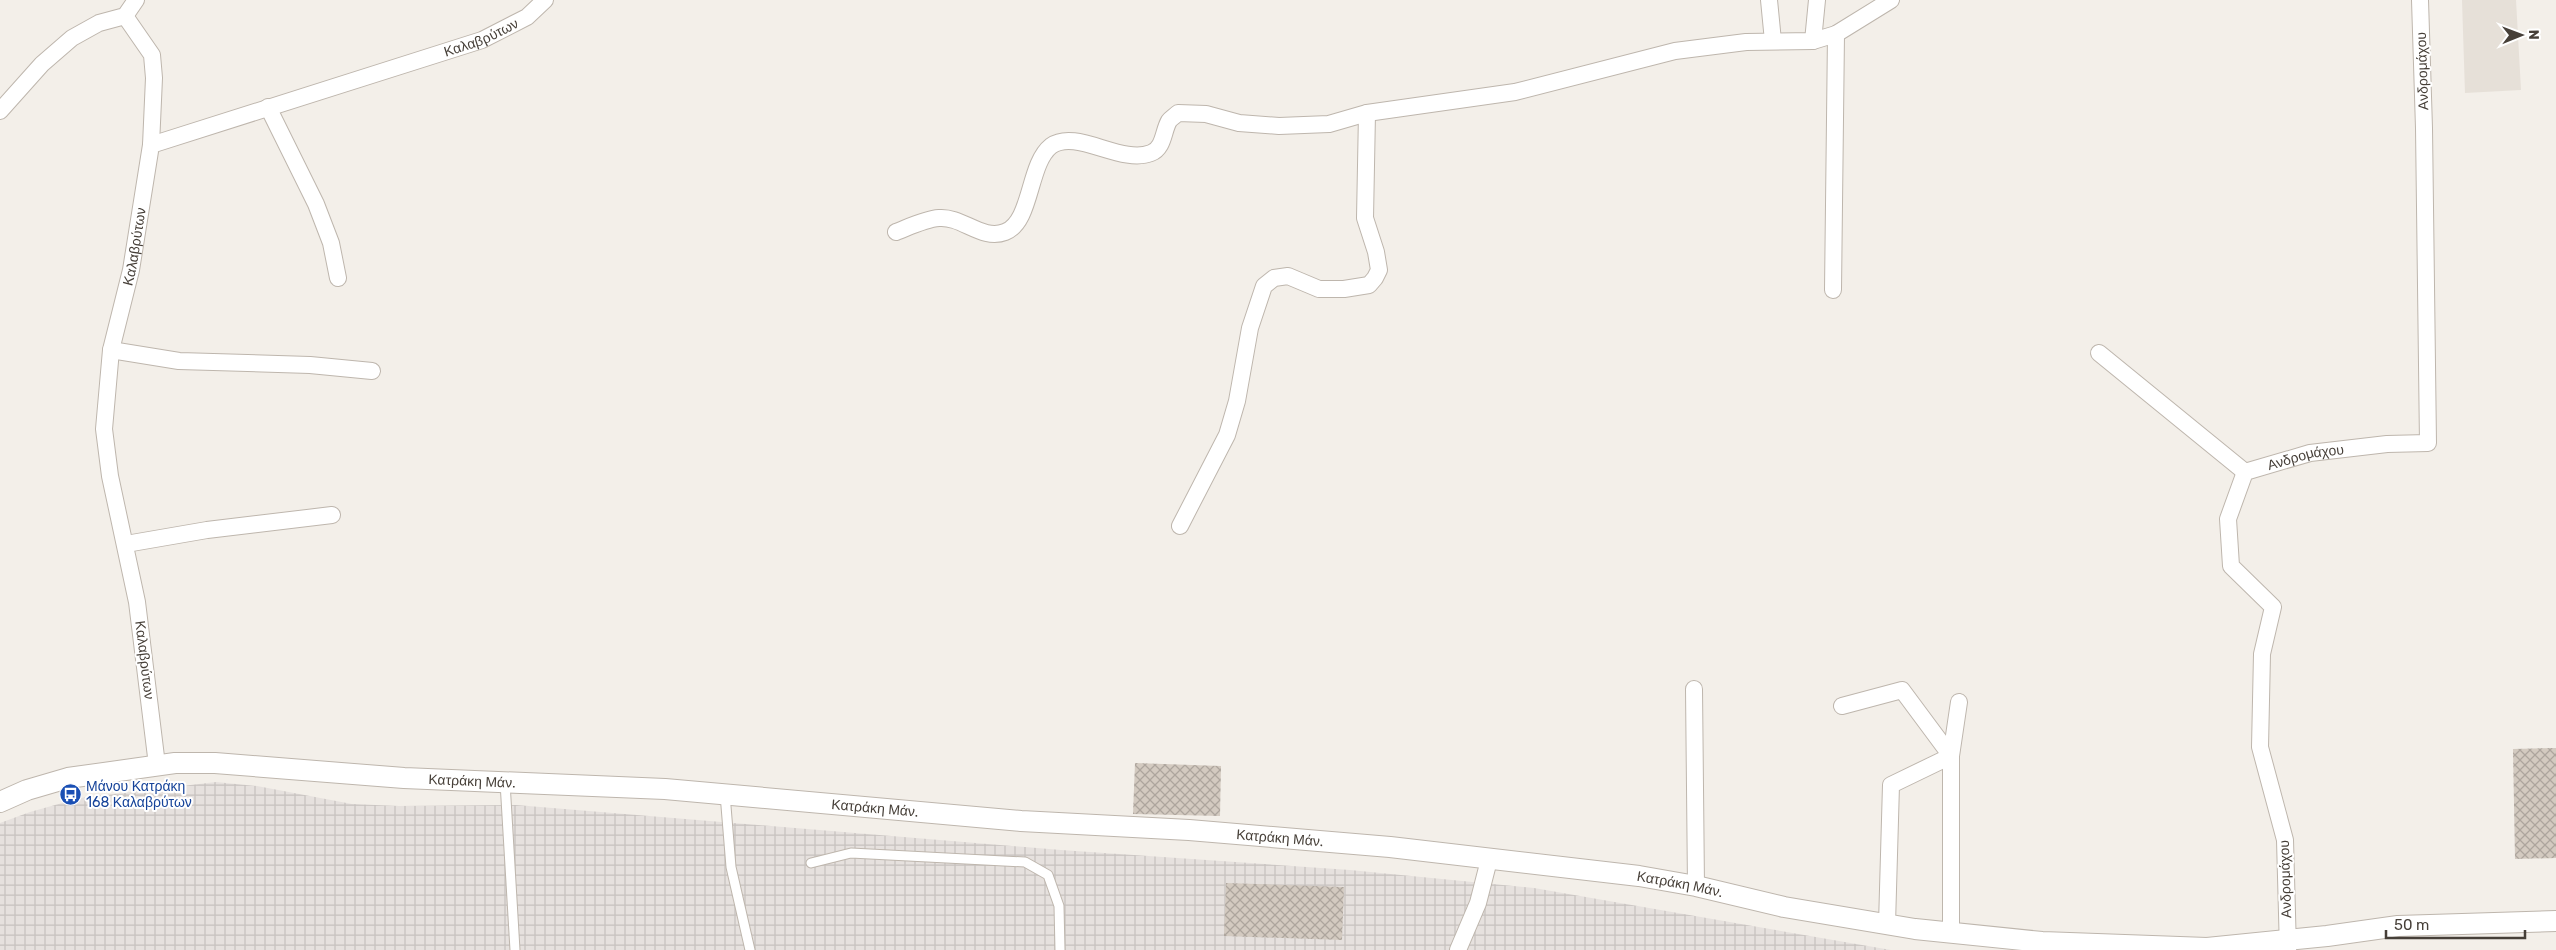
<svg xmlns="http://www.w3.org/2000/svg" width="2556" height="950" font-family="Rubik,sans-serif">
  <style>
    .residential { fill: #e6e0d8 }
    .industrial { fill: url(#industrial-grid) }
    .building { fill: url(#building-cross-hatch) }
    .lines { fill: none; stroke-linecap: round; stroke-linejoin: round }
    .service-casing { stroke: #beb6ad; stroke-width: 11 }
    .minor-casing { stroke: #beb6ad; stroke-width: 18 }
    .tertiary-casing { stroke: #beb6ad; stroke-width: 22 }
    .service { stroke: #fff; stroke-width: 9 }
    .minor { stroke: #fff; stroke-width: 16 }
    .tertiary { stroke: #fff; stroke-width: 20 }
    .labels { text-anchor: middle; stroke-width: 4; stroke-linejoin: round; paint-order: stroke }
    .street-label { font-size: 14px; fill: #463f38; stroke: #fff }
    .transit-label { font-size: 14px; fill: #164399; stroke: #fff; text-anchor: start }
  </style>
  <defs>
    <pattern id="industrial-grid" width="8" height="8" patternUnits="userSpaceOnUse" patternTransform="scale(1.25)"><rect width="8" height="8" fill="#e6e1de"/><path d="M0 4h8M4 0v8" fill="none" stroke="#c7c2bf"/></pattern>
    <pattern id="building-cross-hatch" width="8" height="8" patternUnits="userSpaceOnUse" patternTransform="scale(1.25)"><rect width="8" height="8" fill="#d3cac0"/><path d="M0 0l8 8M0 8l8-8" fill="none" stroke="#ada59d"/></pattern>
  </defs>
  <rect width="100%" height="100%" fill="#f3efe9"/>
  <!-- residential -->
  <polygon class="residential" points="2462,0 2516,0 2521,90 2465,93"/>
  <!-- industrial -->
  <polygon class="industrial" points="216,782 257,786 352,804 399,806 516,805 1061,850 1350,870 1534,888 1891,950 0,950 0,823 30,812 80,798"/>
  <!-- building -->
  <g class="building">
    <polygon points="2556,748 2556,858 2515,859 2513,749"/>
    <polygon points="1135,763 1221,766 1220,816 1133,814"/>
    <polygon points="1226,883 1344,887 1342,940 1224,936"/>
  </g>
  <g class="lines">
    <defs>
      <g id="service">
        <polyline points="505,782 515,950"/>
        <polyline points="725,794 731,867 750,950"/>
        <polyline points="811,863 851,853 1025,862 1048,875 1059,906 1060,950"/>
      </g>
      <g id="minor">
        <polyline points="1769,0 1773,41"/>
        <polyline points="125,16 152,55 154,78 151,145"/>
        <polyline points="1813,41 1817,0"/>
        <polyline points="268,107 316,204 331,243 338,278"/>
        <polyline points="0,111 42,64 72,38 99,23 125,16 136,0"/>
        <path d="M 896,232 C 909,227 925,219 939,218 C 962,216 982,241 1005,232 C 1032,222 1028,164 1051,146 C 1076,128 1121,165 1151,153 C 1164,148 1163,131 1169,121 C 1171,118 1175,116 1178,113 L 1206,114 L 1239,123 L 1279,126 L 1329,124 L 1367,113 L 1515,92 L 1675,51 L 1746,42 L 1813,41 L 1836,34 L 1891,0"/>
        <polyline points="1833,290 1836,34"/>
        <polyline points="111,350 179,361 310,365 372,371"/>
        <polyline points="2099,353 2245,472"/>
        <polyline points="1180,526 1227,435 1237,401 1250,328 1264,286 1274,278 1288,276 1319,289 1344,289 1369,285 1375,278 1379,270 1376,252 1365,218 1367,113"/>
        <polyline points="126,544 207,530 332,515"/>
        <polyline points="1694,689 1696,886"/>
        <polyline points="1842,706 1902,690 1951,756"/>
        <path id="s1" d="M 157,765 L 137,602 L 110,476 L 104,429 L 111,350 L 131,270 L 151,145 L 482,40 L 527,17 L 545,0"/>
        <polyline points="1887,924 1891,785 1951,756"/>
        <polyline points="1951,932 1951,756 1959,702"/>
        <polyline points="1458,950 1478,903 1489,860"/>
        <path id="s2" d="M 2288,950 L 2285,840 L 2260,747 L 2262,654 L 2273,607 L 2231,566 L 2228,519 L 2245,472 L 2310,453 L 2387,444 L 2428,443 L 2424,128 L 2420,0"/>
      </g>
      <g id="tertiary">
        <path id="s3" d="M 0,802 L 27,790 L 68,778 L 175,763 L 215,763 L 404,778 L 665,789 L 1021,821 L 1189,830 L 1390,847 L 1639,876 L 1696,886 L 1784,907 L 1915,929 L 2042,942 L 2207,948 L 2327,936 L 2398,926 L 2556,921"/>
      </g>
    </defs>
    <!-- service casing -->
    <use href="#service" class="service-casing"/>
    <!-- minor casing -->
    <use href="#minor" class="minor-casing"/>
    <!-- tertiary casing -->
    <use href="#tertiary" class="tertiary-casing"/>
    <!-- service -->
    <use href="#service" class="service"/>
    <!-- minor -->
    <use href="#minor" class="minor"/>
    <!-- tertiary -->
    <use href="#tertiary" class="tertiary"/>
  </g>
  <!-- icons -->
  <defs>
    <symbol id="bus-disc" viewBox="-11 -11 22 22"><circle r="9.5" fill="#1a4fb4" stroke="#fff"/><path d="M-5-6H5V4H4V6H2V4H-2V6H-4V4H-5ZM-3.5-4V0h7V-4ZM-3.5 1.2v1.5H-2V1.2ZM2 1.2v1.5H3.5V1.2Z" fill="#fff"/></symbol>
  </defs>
  <g fill-rule="evenodd">
    <use href="#bus-disc" x="58" y="782" width="25" height="25"/>
  </g>
  <g class="labels">
    <!-- street labels -->
    <g class="street-label">
      <text dy="5" stroke="none"><textPath href="#s1" startOffset="976">Καλαβρύτων</textPath></text>
      <text transform="translate(2422 71) rotate(-92)" y="5">Ανδρομάχου</text>
      <text dy="5" stroke="none"><textPath href="#s1" startOffset="526">Καλαβρύτων</textPath></text>
      <text dy="5" stroke="none"><textPath href="#s2" startOffset="566">Ανδρομάχου</textPath></text>
      <text transform="translate(145 660) rotate(83)" y="5">Καλαβρύτων</text>
      <text dy="5" stroke="none"><textPath href="#s3" startOffset="478">Κατράκη Μάν.</textPath></text>
      <text dy="5" stroke="none"><textPath href="#s3" startOffset="882">Κατράκη Μάν.</textPath></text>
      <text dy="5" stroke="none"><textPath href="#s3" startOffset="1288">Κατράκη Μάν.</textPath></text>
      <text transform="translate(2285 879) rotate(-92)" y="5">Ανδρομάχου</text>
      <text dy="5" stroke="none"><textPath href="#s3" startOffset="1691">Κατράκη Μάν.</textPath></text>
    </g>
    <!-- transit labels -->
    <g class="transit-label">
      <text x="86" y="791">Μάνου Κατράκη<tspan x="86" dy="16">168 Καλαβρύτων</tspan></text>
    </g>
  </g>
  <!-- north arrow -->
  <g transform="translate(2521 35) rotate(89)" stroke="#ffffff" stroke-width="4" paint-order="stroke">
  <path d="M0-4L9 19L0 12L-9 19Z" fill="#463f38"/>
  <text y="-8" font-size="14" font-weight="bold" text-anchor="middle" fill="#463f38">N</text>
  </g>
  <!-- scale -->
  <path d="M2386 930v8h139v-8" fill="none" stroke="#463f38" stroke-width="2.5"/>
  <text x="2394" y="930" font-size="15" fill="#463f38" stroke="#ffffff" stroke-width="4" paint-order="stroke">50 m</text>
</svg>
